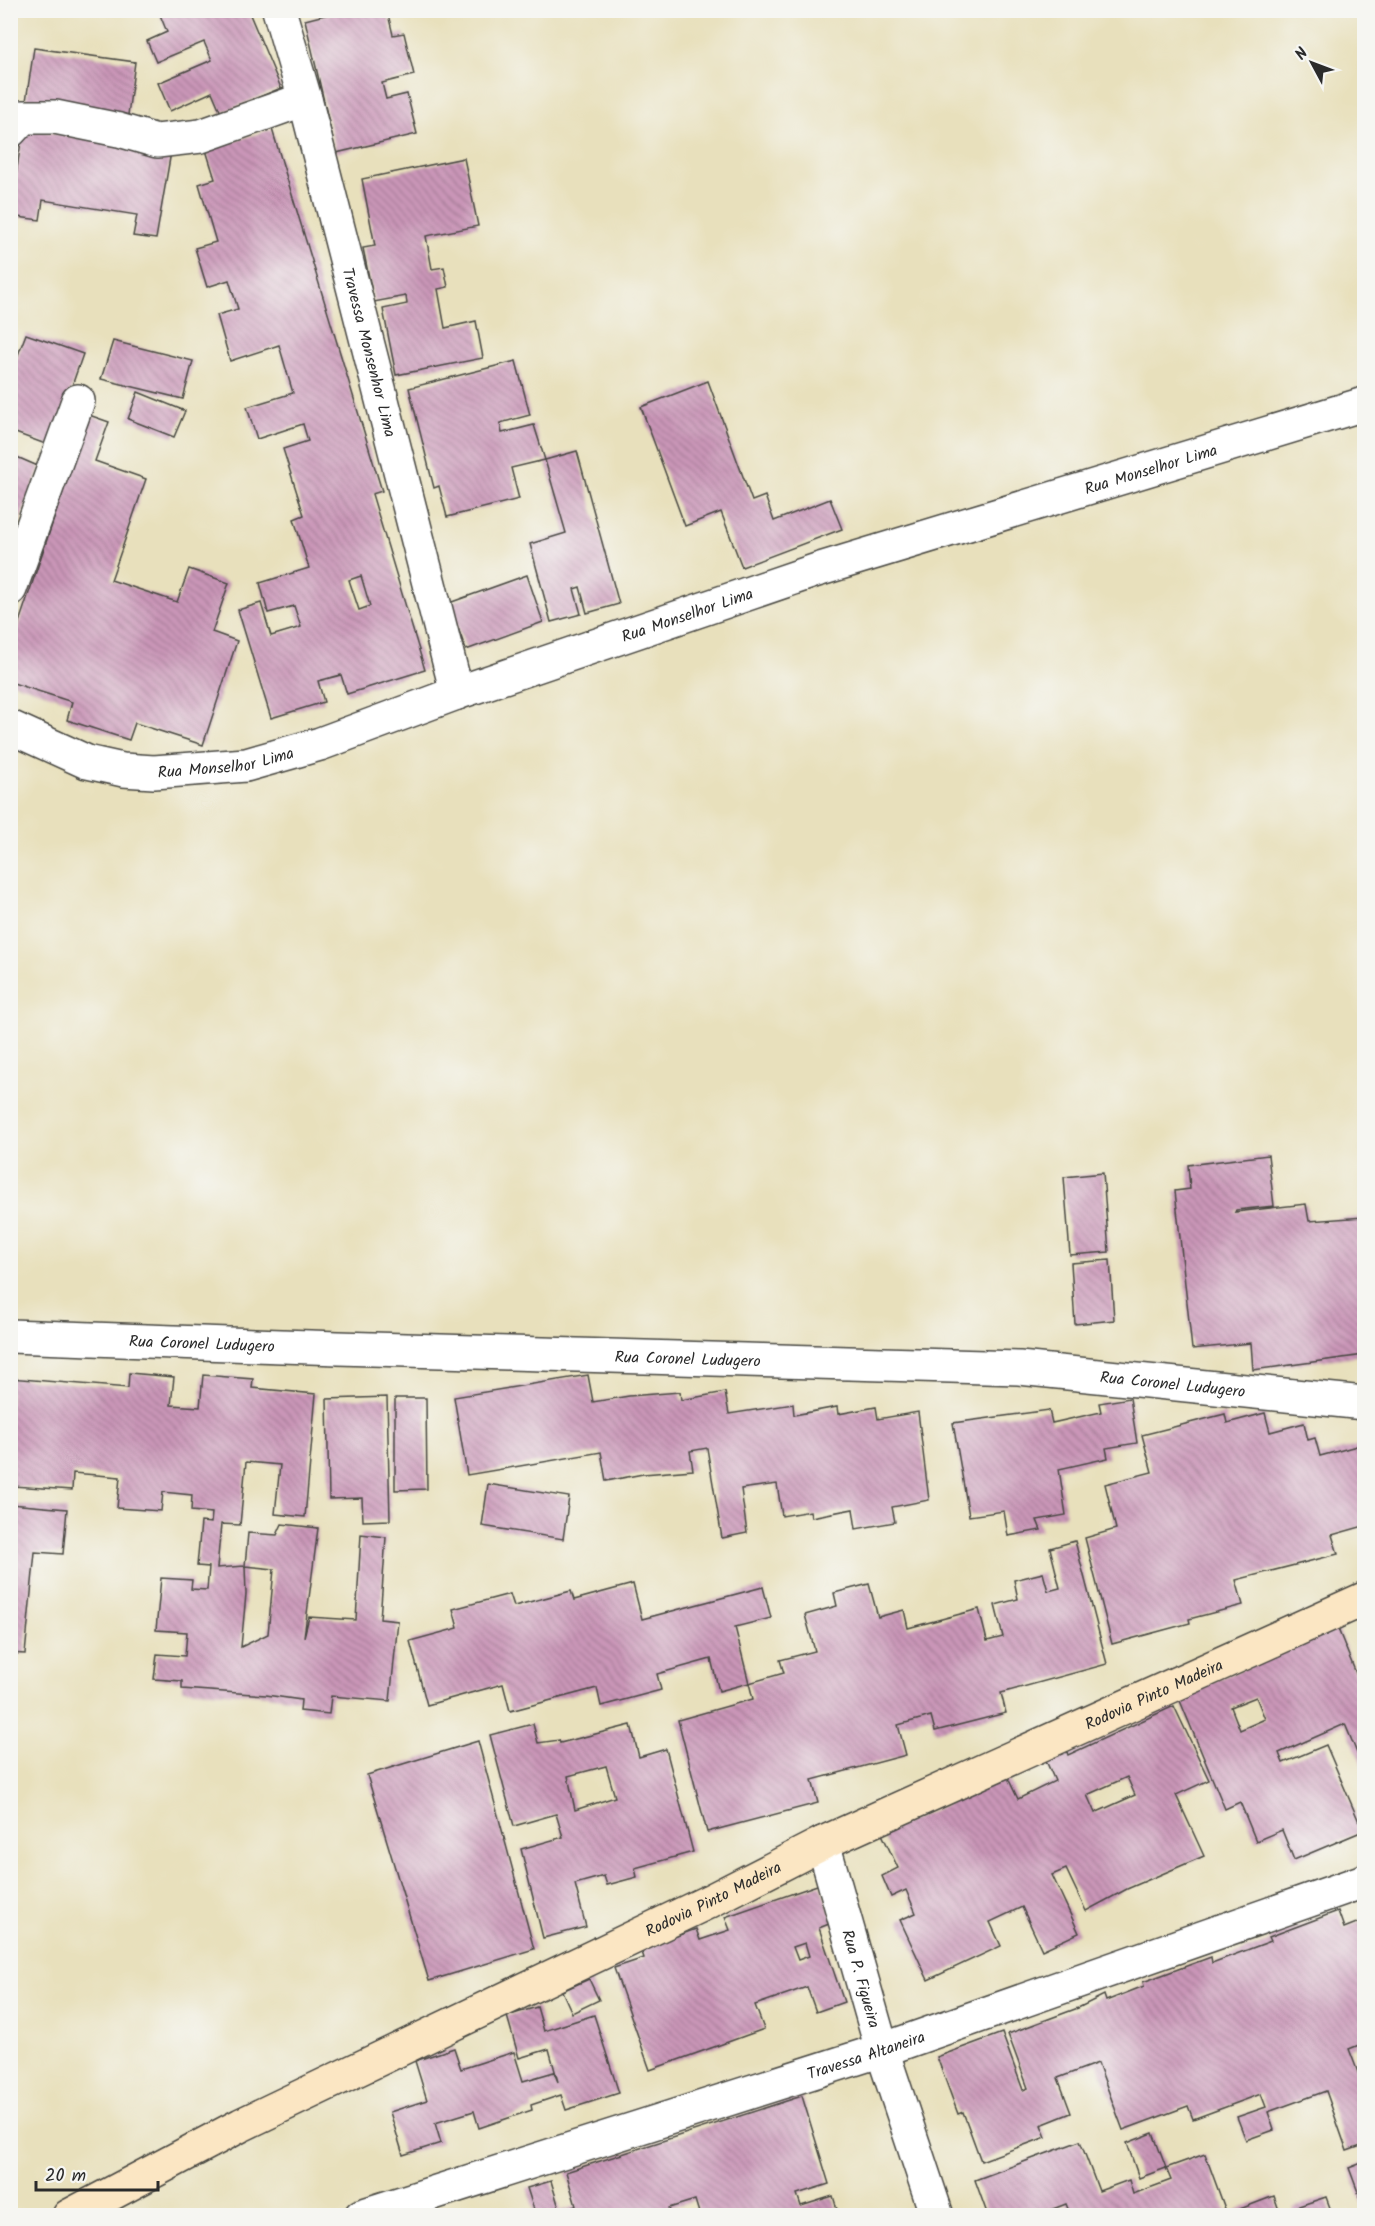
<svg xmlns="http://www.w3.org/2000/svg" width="1375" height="2226" font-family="Kalam,sans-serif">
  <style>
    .building { fill: url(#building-back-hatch); fill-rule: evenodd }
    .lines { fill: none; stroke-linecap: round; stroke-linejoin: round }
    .street-casing { stroke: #474641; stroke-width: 36 }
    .secondary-casing { stroke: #474641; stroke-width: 36 }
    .street { stroke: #fff; stroke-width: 33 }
    .secondary { stroke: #fbe6c3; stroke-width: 33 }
    .labels { text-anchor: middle; stroke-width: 4.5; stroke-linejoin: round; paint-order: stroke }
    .street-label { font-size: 16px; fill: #2b2b2b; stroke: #f6f6f2 }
  </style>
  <defs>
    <pattern id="building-back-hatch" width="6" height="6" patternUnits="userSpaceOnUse" patternTransform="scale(1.5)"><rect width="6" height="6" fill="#ca96b8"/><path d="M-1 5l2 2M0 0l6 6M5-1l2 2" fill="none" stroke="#a47b96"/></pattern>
  </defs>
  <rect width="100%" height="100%" fill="#f6f6f2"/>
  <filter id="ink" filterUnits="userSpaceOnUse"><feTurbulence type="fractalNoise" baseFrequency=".0167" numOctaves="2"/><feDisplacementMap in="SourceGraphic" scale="12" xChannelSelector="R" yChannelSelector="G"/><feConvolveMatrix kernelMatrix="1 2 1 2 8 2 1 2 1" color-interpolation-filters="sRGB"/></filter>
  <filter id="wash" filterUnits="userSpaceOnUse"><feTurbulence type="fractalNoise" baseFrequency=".008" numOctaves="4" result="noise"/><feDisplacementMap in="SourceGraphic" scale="24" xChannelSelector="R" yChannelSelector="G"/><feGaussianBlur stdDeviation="1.35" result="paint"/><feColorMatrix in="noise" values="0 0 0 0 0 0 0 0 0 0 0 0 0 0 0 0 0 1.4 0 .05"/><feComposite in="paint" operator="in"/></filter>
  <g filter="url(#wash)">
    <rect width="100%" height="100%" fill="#e8e0bc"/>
    <g id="blocks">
      <!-- building -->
      <g class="building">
        <polygon points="158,10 248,10 281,88 221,113 212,92 170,111 158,83 212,60 204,42 156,62 147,41 167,32"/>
        <polygon points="344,10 387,10 393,35 404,33 414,75 382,83 386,99 407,94 417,134 336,153 305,20"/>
        <polygon points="34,48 135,62 128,115 26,101"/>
        <polygon points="23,128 171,152 156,239 133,236 137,215 43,200 40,220 10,216"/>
        <path d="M 272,129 L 382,491 L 372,494 L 425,670 L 347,694 L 341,675 L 318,681 L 324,702 L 271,718 L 238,610 L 261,603 L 271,636 L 301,627 L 294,606 L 268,613 L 260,583 L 309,568 L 294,519 L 304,515 L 283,449 L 308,441 L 303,424 L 257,439 L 247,407 L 293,393 L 279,345 L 230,361 L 217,315 L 238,309 L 229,280 L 207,287 L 195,248 L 216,242 L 199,184 L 215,179 L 206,150 ZM 361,576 L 370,606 L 359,610 L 349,580 Z"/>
        <polygon points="464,158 478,226 426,236 432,269 444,267 448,287 438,289 445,328 476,321 483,358 396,375 383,309 407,304 406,296 374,302 363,248 375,246 362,179"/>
        <polygon points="26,334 83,354 51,446 10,431 10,358 16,360"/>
        <polygon points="113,341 193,361 183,399 101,379"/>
        <polygon points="516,361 530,415 500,423 502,433 534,425 545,460 577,451 619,604 587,613 580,587 574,589 581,614 551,622 530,544 566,533 545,460 511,468 519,499 447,517 439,486 434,488 409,388"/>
        <polygon points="708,381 752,501 765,496 774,521 830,499 842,529 742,567 721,512 685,526 641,407"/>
        <polygon points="138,392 185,411 174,437 128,419"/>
        <polygon points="89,415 109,422 95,461 146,479 111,580 177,602 189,569 229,583 212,632 237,641 203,745 135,723 129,740 67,720 72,702 10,682 10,649"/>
        <polygon points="10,454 40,467 13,540 10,539"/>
        <polygon points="527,575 543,622 466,650 449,603"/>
        <polygon points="1268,1155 1274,1206 1236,1210 1235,1212 1306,1204 1309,1221 1364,1217 1364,1355 1253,1370 1251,1343 1192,1349 1175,1191 1190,1189 1188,1165"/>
        <polygon points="1103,1173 1109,1252 1070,1255 1064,1177"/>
        <polygon points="1110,1260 1114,1320 1075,1324 1071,1263"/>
        <polygon points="129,1373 174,1377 171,1405 200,1407 203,1375 253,1379 252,1388 316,1394 305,1517 275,1514 280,1465 246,1462 240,1525 221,1524 217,1568 245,1566 246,1594 241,1647 268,1634 274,1569 245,1566 248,1533 277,1535 282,1524 318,1528 304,1637 309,1617 356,1620 361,1534 386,1537 380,1619 398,1621 390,1701 331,1696 329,1714 300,1711 301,1700 266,1695 182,1689 182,1681 154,1679 157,1654 185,1656 187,1632 156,1630 161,1578 192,1580 191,1589 207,1590 209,1567 197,1566 201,1522 211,1523 212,1513 191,1511 192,1495 163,1492 161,1511 117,1508 120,1477 73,1473 72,1490 13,1486 10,1492 10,1378 128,1388"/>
        <polygon points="588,1375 593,1402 629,1396 680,1392 681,1400 725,1392 729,1414 793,1404 794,1415 837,1407 838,1414 876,1407 878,1419 918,1412 929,1500 892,1507 895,1522 856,1529 853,1509 811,1517 810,1511 782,1516 777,1484 741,1489 747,1533 722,1538 707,1448 690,1451 693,1470 643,1474 606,1481 601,1452 467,1475 454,1397"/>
        <polygon points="387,1397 390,1520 363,1521 362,1498 329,1499 327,1399"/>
        <polygon points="395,1398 426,1398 427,1489 395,1490"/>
        <polygon points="1130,1398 1137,1443 1106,1448 1108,1458 1059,1469 1066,1515 1037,1520 1041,1530 1008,1536 1004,1511 969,1516 953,1423 1049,1410 1052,1423 1101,1412 1099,1403"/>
        <polygon points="1265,1413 1270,1432 1304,1423 1308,1440 1315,1438 1320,1456 1364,1444 1364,1526 1332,1535 1338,1554 1236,1580 1243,1605 1189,1619 1190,1623 1112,1644 1085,1538 1116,1529 1105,1484 1152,1472 1142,1435 1225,1414 1227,1423"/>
        <polygon points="488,1484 569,1497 563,1539 482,1526"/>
        <polygon points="10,1504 67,1509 63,1554 35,1552 25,1654 10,1653"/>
        <polygon points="1075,1541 1107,1664 1001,1693 1006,1713 935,1731 931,1716 898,1725 906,1755 812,1780 818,1803 707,1832 678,1720 753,1699 749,1683 784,1673 780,1660 815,1651 805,1615 837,1606 834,1593 869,1584 878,1617 904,1610 908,1628 979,1609 987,1641 1003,1637 995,1605 1018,1599 1014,1580 1043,1573 1048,1591 1060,1588 1050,1548"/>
        <polygon points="633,1584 642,1619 763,1587 771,1618 735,1627 749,1683 719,1691 711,1659 657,1674 661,1690 601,1706 597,1688 510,1711 503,1684 427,1705 410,1641 458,1628 453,1609 510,1594 514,1606 571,1591 574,1600"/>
        <path d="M 1338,1629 L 1364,1693 L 1364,1770 L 1345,1724 L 1279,1753 L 1283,1763 L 1326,1745 L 1363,1831 L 1294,1860 L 1282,1830 L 1256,1841 L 1240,1802 L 1225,1809 L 1178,1696 ZM 1256,1697 L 1265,1719 L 1240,1730 L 1231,1707 Z"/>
        <path d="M 1174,1706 L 1209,1780 L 1176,1795 L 1204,1856 L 1127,1889 L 1086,1911 L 1066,1869 L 1052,1875 L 1079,1933 L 1042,1950 L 1022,1907 L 990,1922 L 1001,1946 L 928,1980 L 900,1920 L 916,1913 L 906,1890 L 891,1897 L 882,1876 L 898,1868 L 882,1834 L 1007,1776 L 1018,1799 L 1055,1781 L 1043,1754 L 1064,1744 L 1068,1755 ZM 1127,1777 L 1135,1795 L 1095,1813 L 1087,1795 Z"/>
        <path d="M 533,1724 L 538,1743 L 559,1740 L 560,1743 L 631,1725 L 639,1757 L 666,1749 L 693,1852 L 635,1868 L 637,1877 L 607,1885 L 604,1876 L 575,1884 L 586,1927 L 543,1938 L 521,1849 L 563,1837 L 556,1814 L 514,1826 L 490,1735 ZM 606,1766 L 615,1797 L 575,1810 L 568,1776 Z"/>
        <polygon points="478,1741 534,1949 429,1981 367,1775"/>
        <path d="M 820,1884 L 834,1922 L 819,1928 L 844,2002 L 816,2012 L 807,1987 L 755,2005 L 764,2029 L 650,2070 L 614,1968 L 644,1958 L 641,1949 L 696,1929 L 700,1940 L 730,1930 L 725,1917 ZM 805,1943 L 809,1956 L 798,1960 L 793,1947 Z"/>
        <polygon points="1338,1911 1344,1928 1364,1920 1364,2043 1349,2049 1359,2075 1364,2072 1364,2145 1347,2151 1326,2091 1268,2112 1274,2130 1246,2140 1237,2117 1266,2107 1261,2094 1193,2119 1188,2106 1123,2130 1098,2063 1058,2078 1071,2113 1041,2125 1046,2137 981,2161 963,2112 958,2114 937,2057 1002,2033 1023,2090 1028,2088 1008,2034 1078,2008 1104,1995 1106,2001 1144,1986 1143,1982 1211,1957 1212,1963 1271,1941 1269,1937"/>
        <polygon points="589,1979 599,2000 572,2013 562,1991"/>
        <polygon points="537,2007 544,2031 594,2015 619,2093 566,2110 561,2095 531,2105 532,2110 479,2128 474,2111 435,2123 441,2143 403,2155 390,2112 427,2100 415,2061 454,2048 461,2069 514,2052 523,2081 554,2072 558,2082 549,2049 519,2058 507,2016"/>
        <polygon points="802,2096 829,2184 797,2194 801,2206 833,2196 839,2216 700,2216 695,2200 669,2208 671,2214 667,2216 536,2216 527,2188 551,2181 560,2211 576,2206 566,2172"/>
        <polygon points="1153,2133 1166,2168 1139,2178 1127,2143"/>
        <polygon points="1080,2141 1099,2191 1129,2180 1133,2194 1171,2180 1166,2168 1205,2154 1227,2214 1274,2196 1281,2216 1071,2216 1066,2204 1045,2212 1046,2216 988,2216 975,2180"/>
        <polygon points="1364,2162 1364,2208 1349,2168"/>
        <polygon points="1326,2197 1333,2216 1296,2216 1293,2208"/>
      </g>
    </g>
  </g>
  <g filter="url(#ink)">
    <use href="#blocks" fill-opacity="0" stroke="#474641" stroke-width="1.5"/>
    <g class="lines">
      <defs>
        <g id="street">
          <path id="s1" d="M 279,10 L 305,99 L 457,693"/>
          <polyline points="10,131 23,117 55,117 119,130 157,141 201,136 305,99"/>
          <polyline points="10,589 78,401"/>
          <path id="s2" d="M 10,727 L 87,762 L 123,770 L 154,772 L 246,765 L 320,744 L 457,693 L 817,570 L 1364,404"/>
          <path id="s3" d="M 10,1336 L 338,1348 L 1019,1368 L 1364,1403"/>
          <path id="s4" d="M 823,1843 L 882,2050 L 937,2216"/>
          <path id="s5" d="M 361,2216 L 882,2050 L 1364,1881"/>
        </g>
        <g id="secondary">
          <path id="s6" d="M 69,2216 L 241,2125 L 710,1901 L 823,1843 L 1364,1599"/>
        </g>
      </defs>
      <!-- street casing -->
      <use href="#street" class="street-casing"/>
      <!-- secondary casing -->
      <use href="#secondary" class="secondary-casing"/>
      <!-- street -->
      <use href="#street" class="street"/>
      <!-- secondary -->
      <use href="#secondary" class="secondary"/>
    </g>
  </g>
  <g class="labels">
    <!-- street labels -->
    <g class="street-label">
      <text dy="6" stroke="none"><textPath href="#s1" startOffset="354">Travessa Monsenhor Lima</textPath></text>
      <text dy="6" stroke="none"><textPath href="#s2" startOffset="1197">Rua Monselhor Lima</textPath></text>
      <text dy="6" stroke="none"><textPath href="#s2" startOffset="711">Rua Monselhor Lima</textPath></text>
      <text dy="6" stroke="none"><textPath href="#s2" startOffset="225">Rua Monselhor Lima</textPath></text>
      <text dy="6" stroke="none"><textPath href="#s3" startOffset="192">Rua Coronel Ludugero</textPath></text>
      <text dy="6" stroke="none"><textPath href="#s3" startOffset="678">Rua Coronel Ludugero</textPath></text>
      <text dy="6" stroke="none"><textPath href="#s3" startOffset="1164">Rua Coronel Ludugero</textPath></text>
      <text dy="6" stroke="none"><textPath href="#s6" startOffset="1204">Rodovia Pinto Madeira</textPath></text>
      <text dy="6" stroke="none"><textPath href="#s6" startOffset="718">Rodovia Pinto Madeira</textPath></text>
      <text dy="6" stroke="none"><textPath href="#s4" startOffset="141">Rua P. Figueira</textPath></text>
      <text dy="6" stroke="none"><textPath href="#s5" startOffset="530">Travessa Altaneira</textPath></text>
    </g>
  </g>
  <!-- margin -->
  <rect width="1375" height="2226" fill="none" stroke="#f6f6f2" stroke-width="36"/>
  <!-- north arrow -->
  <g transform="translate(1312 63) rotate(311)" stroke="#f6f6f2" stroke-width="4.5" paint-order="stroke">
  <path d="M0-4.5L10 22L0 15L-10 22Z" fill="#2b2b2b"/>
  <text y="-9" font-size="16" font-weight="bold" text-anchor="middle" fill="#2b2b2b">N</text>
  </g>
  <!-- scale -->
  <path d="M36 2181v9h122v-9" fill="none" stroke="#2b2b2b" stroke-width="3"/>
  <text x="45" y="2181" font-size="18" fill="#2b2b2b" stroke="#f6f6f2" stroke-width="4.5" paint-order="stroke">20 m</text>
</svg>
